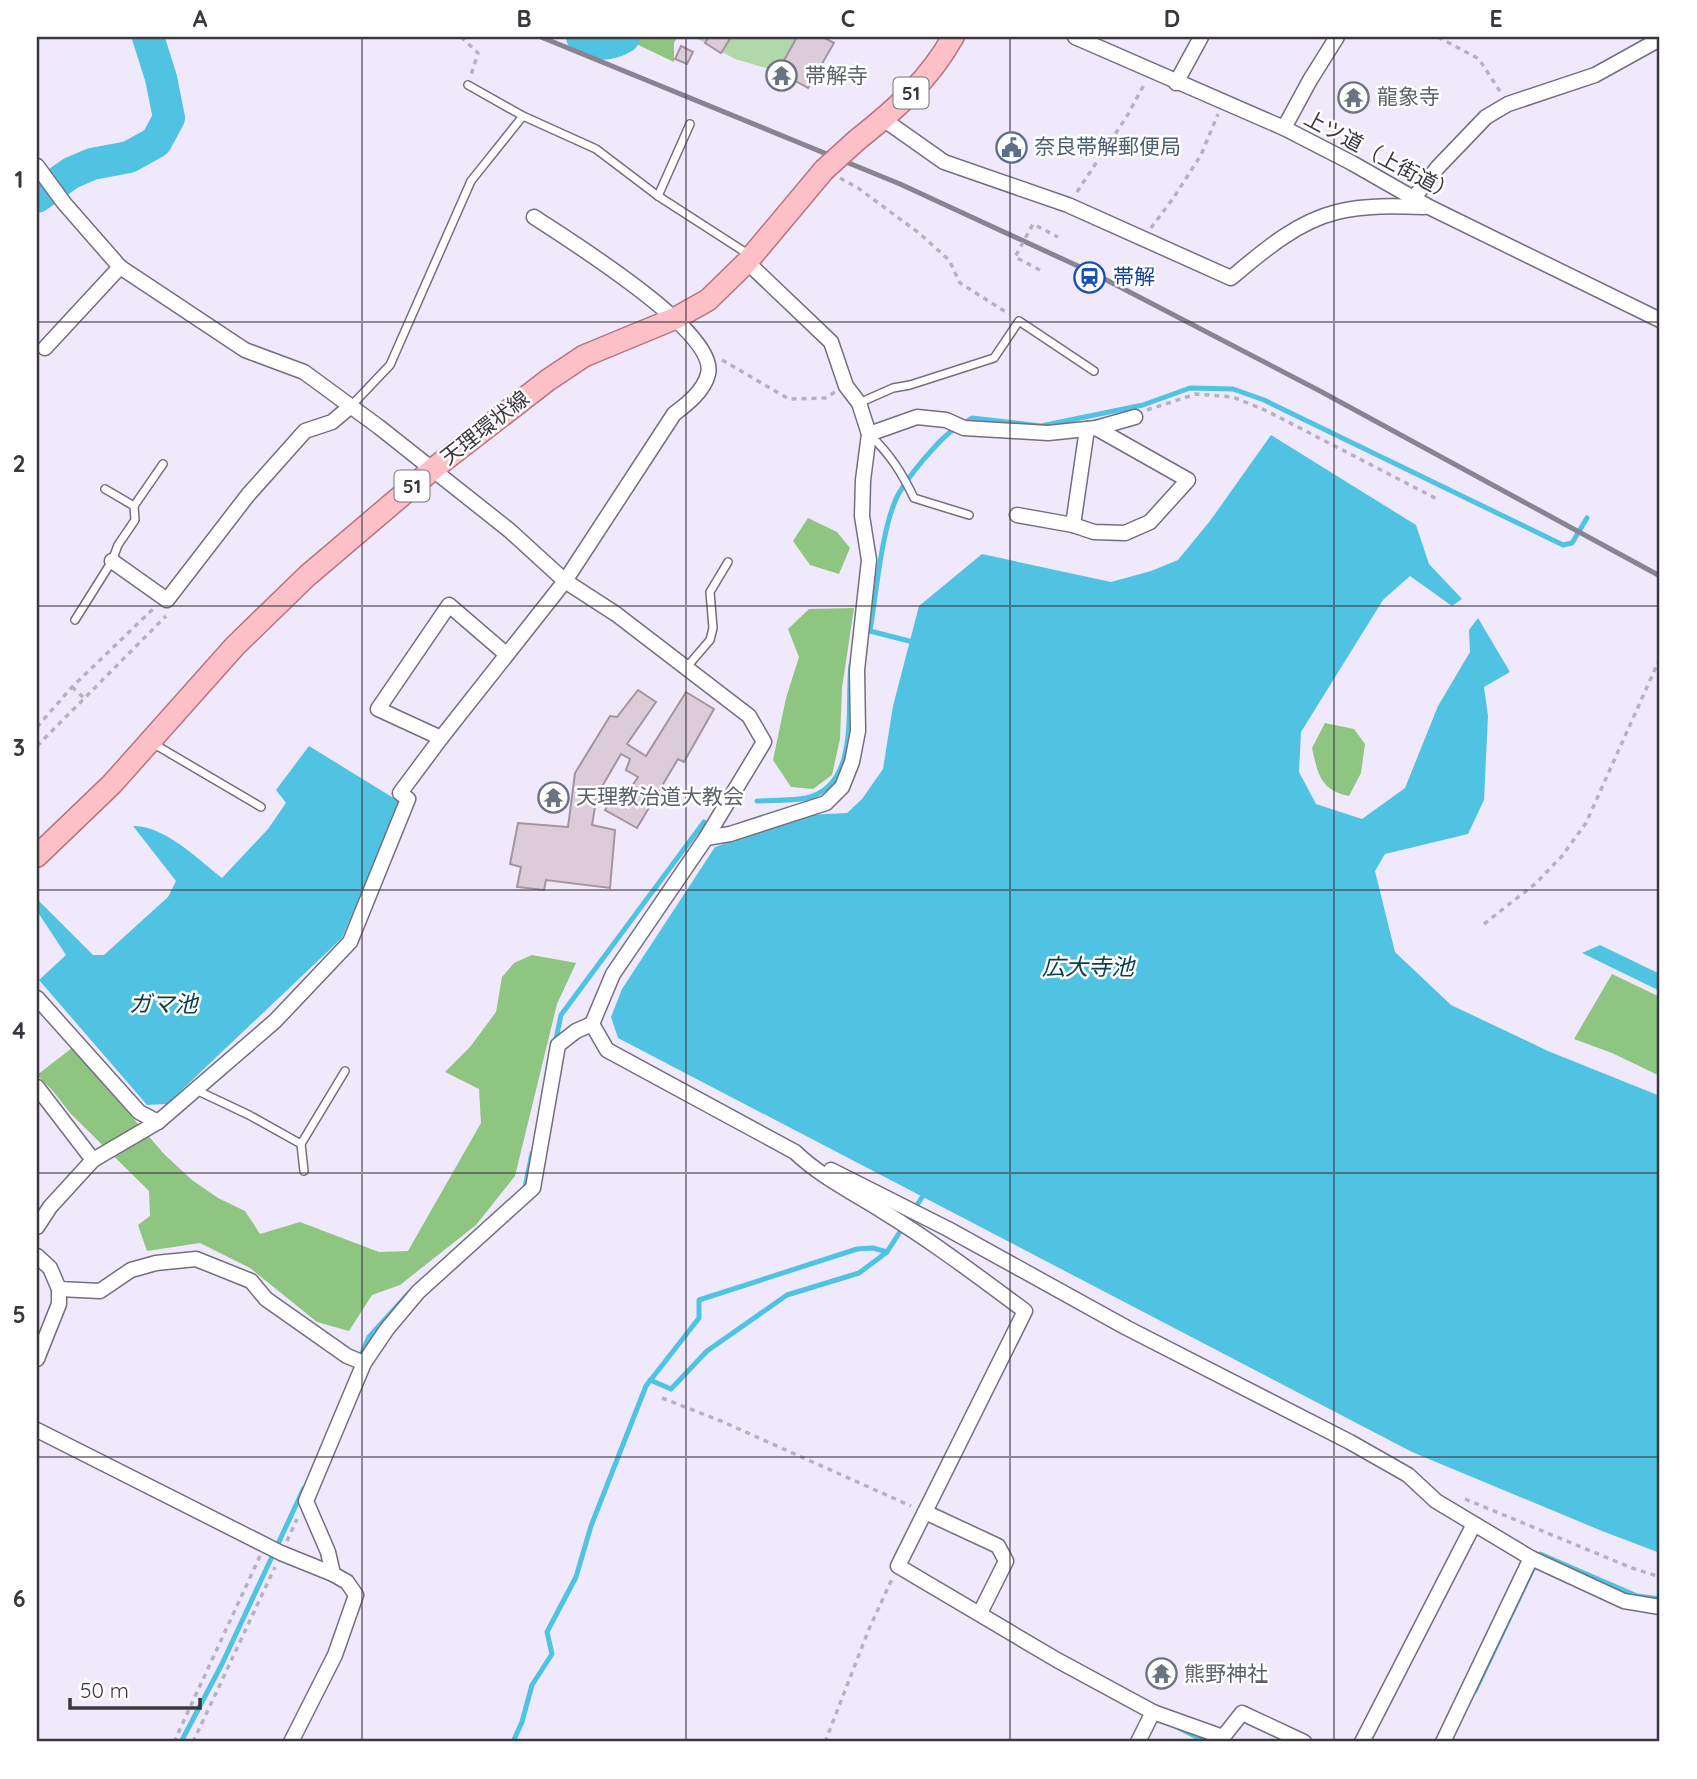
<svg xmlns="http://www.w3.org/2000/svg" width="1697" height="1779" font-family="Quicksand,'Noto Sans JP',sans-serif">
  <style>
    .green { fill: #b2d8aa }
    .forest { fill: #8dc581 }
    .water { fill: #50c3e3 }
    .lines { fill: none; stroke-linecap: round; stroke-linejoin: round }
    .stream { stroke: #50c3e3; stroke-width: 5 }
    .river { stroke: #50c3e3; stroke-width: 32 }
    .building { fill: #dcccd9; stroke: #a494a0; stroke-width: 2 }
    .lane-casing { stroke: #746e7e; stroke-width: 10 }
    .street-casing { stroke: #746e7e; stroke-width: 17 }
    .primary-casing { stroke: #b7757f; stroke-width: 24 }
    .path { stroke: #b7b2c1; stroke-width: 3.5; stroke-dasharray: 5 5; stroke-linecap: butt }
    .lane { stroke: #fff; stroke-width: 7 }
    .street { stroke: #fff; stroke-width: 14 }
    .primary { stroke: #fdc0c7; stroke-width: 21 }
    .rail { stroke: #898491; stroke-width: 5 }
    .primary-bridge-casing { stroke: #b7757f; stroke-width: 24; stroke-linecap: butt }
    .path-bridge { stroke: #b7b2c1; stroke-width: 3.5; stroke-dasharray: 5 5; stroke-linecap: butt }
    .primary-bridge { stroke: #fdc0c7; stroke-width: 21 }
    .grid { fill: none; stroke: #3a373e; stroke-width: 2; stroke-opacity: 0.55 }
    .labels { text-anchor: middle; stroke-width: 5; stroke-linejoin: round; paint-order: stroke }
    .shield { fill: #fff; stroke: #757378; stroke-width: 2 }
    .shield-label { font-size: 19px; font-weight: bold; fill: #3a373e }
    .worship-label { font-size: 21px; fill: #5b616d; stroke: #fff; text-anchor: start }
    .service-label { font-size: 21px; fill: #4e5e75; stroke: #fff; text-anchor: start }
    .street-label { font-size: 21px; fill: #3a373e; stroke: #fff }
    .transit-label { font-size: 21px; fill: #164399; stroke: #fff; text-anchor: start }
    .water-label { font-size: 23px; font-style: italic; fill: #0c404e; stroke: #fff }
    .neatline { fill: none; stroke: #3a373e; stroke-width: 2.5 }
    .grid-label { font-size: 23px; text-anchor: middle; font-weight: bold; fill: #3a373e }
  </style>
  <rect width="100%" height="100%" fill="#f0e9fc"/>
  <!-- green -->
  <polygon class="green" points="694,37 800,37 780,72 735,59"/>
  <!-- forest -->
  <g class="forest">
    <polygon points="640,37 677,37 674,43 674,62 634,43"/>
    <polygon points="808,518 837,532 850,548 839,574 810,565 793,541"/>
    <polygon points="854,608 842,688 840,739 832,775 813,789 791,787 773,760 786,698 799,657 788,629 809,609"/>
    <path d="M 1325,723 L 1354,729 L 1365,744 L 1361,773 L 1349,796 C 1320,790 1318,774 1312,748 Z"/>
    <polygon points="532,955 576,963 557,1004 515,1176 476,1225 400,1285 372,1295 349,1331 317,1322 250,1268 200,1243 147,1251 138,1225 150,1216 149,1191 70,1113 53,1091 37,1075 72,1048 165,1155 192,1180 218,1198 245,1211 260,1234 300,1222 379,1252 408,1251 481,1123 479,1089 445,1072 470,1047 496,1012 502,977 514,963"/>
    <polygon points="1612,974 1660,997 1660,1076 1612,1053 1574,1039"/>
  </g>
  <!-- water -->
  <g class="water">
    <polygon points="1271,435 1416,525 1429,564 1462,599 1452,606 1410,576 1383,600 1301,732 1299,772 1316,804 1362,819 1405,788 1438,706 1470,652 1469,630 1478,618 1510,672 1484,687 1488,716 1484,800 1468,834 1385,854 1375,871 1395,952 1451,1005 1548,1051 1660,1096 1660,1553 1602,1531 1412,1452 618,1038 611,1017 622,989 715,847 806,815 847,813 862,799 883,769 893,706 919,606 982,554 1111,582 1151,571 1178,560 1210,521"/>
    <path d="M 309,746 L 400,802 L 342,938 L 167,1104 L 147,1105 L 39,980 L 66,955 L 37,911 L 37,899 L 93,955 L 104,955 L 168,897 L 176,881 L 133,826 C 164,825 199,860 222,878 L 268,829 L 286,803 L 276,790 Z"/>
    <polygon points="1600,945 1660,974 1660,991 1582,953"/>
  </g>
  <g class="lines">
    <!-- stream -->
    <g class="stream">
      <polyline points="964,423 972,418 1041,426 1143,405 1190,388 1233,389 1264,400 1563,545 1572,543 1587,518"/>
      <path d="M 917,643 L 870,631 C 876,596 882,523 899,493 C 908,478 920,463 932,450 C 939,442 946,434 956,428"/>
      <path d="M 757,801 C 773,800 790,801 806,798 C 861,786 846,706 851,665"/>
      <polyline points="555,1044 561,1015 704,822"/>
      <polyline points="524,1192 532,1153"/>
      <polyline points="359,1360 369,1337 409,1293"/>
      <polyline points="650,1380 671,1389 707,1351 787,1295 859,1273 887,1252 926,1191"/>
      <polyline points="1475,1691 1540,1554 1637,1596 1660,1599"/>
      <polyline points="1179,1728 1207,1742"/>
      <polyline points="181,1742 222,1664 304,1488"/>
      <polyline points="513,1742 522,1722 532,1685 552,1654 547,1632 576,1577 591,1526 646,1386 699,1318 699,1300 857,1249 873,1248 887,1252"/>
    </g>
    <!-- river -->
    <g class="river">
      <path d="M 582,37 C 594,47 611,45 624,37"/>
      <polyline points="37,197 71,173 92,164 129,157 156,142 169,118 161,78 148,37"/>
    </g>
  </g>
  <!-- building -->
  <g class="building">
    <polygon points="709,37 731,37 721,53 705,43"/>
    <polygon points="797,37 823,37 834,43 808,88 778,71"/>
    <polygon points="681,46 693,52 687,64 675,59"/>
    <polygon points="638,690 656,702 627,744 646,756 686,692 714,709 684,762 678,759 637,828 605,810 616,791 626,795 638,777 626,770 630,759 621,754 597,795 592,825 615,830 610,888 546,880 544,890 517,887 521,867 510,864 518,823 568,827 575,773 610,716 617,717"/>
  </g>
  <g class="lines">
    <defs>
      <g id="lane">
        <polyline points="523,116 596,149 658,196 751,256"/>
        <polyline points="658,196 690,124"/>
        <polyline points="859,403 893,388 910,385 994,358 1019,321 1094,371"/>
        <polyline points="351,406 390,365 471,181 523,116 468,85"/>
        <path d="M 870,435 C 890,454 902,473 914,498 L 969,515"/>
        <polyline points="105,489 134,506"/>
        <polyline points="75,620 112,561 118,545 135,520 134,506 163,464"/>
        <polyline points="686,668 710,640 713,628 710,592 728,562"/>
        <polyline points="154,744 261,807"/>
        <polyline points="196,1090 249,1115 301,1144"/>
        <polyline points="304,1171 301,1144 345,1071"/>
      </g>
      <g id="street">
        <polyline points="1075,37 1284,128 1352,163 1429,207 1660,320"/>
        <polyline points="1176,83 1201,37"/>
        <path d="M 883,119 L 944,162 L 1068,205 L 1231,278 C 1262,252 1296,222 1337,212 C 1365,205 1395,206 1424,207"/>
        <polyline points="1284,128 1310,80 1337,37"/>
        <path d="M 37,166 L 64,203 L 120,267 L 245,350 L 304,372 L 379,427 L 509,530 L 565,581 L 616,614 L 749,716 L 764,742 L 706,838 L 613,974 L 592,1024 L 607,1050 L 795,1152 C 821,1177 854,1193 884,1212 C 933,1242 979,1277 1025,1311 L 898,1566 L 1057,1660 L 1153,1712 L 1138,1742"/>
        <polyline points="1413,199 1438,167 1486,117 1508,104 1595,75 1660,39"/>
        <polyline points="45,348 120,267"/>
        <polyline points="869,434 917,417 946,420 964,428 1048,433 1096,428 1135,417"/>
        <polyline points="1017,515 1073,525 1094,532 1125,533 1150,522 1188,480 1096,428"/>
        <polyline points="1073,525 1087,429"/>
        <polyline points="112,561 167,600 248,495 305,431 332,422 351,406"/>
        <polyline points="441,738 378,709 449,605 506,654"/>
        <polyline points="706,838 730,834 826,803 842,787 852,762 858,731 857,670 869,560 862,516 863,480 869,434 859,403 846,386 831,342 747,262"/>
        <polyline points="37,998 139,1112 158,1122"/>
        <polyline points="37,1087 93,1160"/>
        <polyline points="831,1170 948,1229 1127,1328 1350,1442 1408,1475 1436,1501 1531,1558 1624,1601 1660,1607"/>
        <path d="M 37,1227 L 50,1207 L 93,1160 L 158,1122 L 275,1021 L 350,942 L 408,799 L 400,793 L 441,738 L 565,581 L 674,414 C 687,404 704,391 708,374 C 719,332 567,239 534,217"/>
        <polyline points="37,1256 50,1268 59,1289 100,1291 131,1270 156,1263 196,1259 251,1281 266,1299 347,1356 364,1363"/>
        <polyline points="37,1359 59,1304 59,1289"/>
        <polyline points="37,1430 281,1553 333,1574"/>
        <polyline points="925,1512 998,1546 1006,1561 980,1613"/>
        <polyline points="1153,1712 1223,1737 1242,1713 1304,1742"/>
        <polyline points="291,1742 335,1655 356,1595 347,1582 333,1574 328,1552 306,1501 364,1363 387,1329 418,1292 533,1188 558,1045 576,1031 592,1024"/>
        <polyline points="1362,1742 1474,1524"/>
        <polyline points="1443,1742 1531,1558"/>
      </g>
      <g id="primary">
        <path d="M 857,140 C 896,109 929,80 953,37"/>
        <polyline points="37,856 112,784 235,646 307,576 433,469 548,380 584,356 676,318 708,300 747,262 824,170"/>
      </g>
    </defs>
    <!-- lane casing -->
    <use href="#lane" class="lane-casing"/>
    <!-- street casing -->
    <use href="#street" class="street-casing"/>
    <!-- primary casing -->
    <use href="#primary" class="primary-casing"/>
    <!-- path -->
    <g class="path">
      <polyline points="461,37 478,53 471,75"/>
      <polyline points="1438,37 1479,59 1501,93"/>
      <polyline points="840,178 858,188 919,233 949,260 960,283 1009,314"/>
      <polyline points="1077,192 1127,116 1145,83"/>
      <polyline points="1151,228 1174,197 1201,155 1218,114"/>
      <polyline points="722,360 789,399 825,398 835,392"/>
      <polyline points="1147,410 1196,394 1233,397 1267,411 1437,499"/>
      <polyline points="72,687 84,698"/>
      <polyline points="37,727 72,687 153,609"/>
      <polyline points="37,746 166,616"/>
      <polyline points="1484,924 1535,884 1562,856 1586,823 1660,658"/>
      <polyline points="662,1398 721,1421 911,1506"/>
      <polyline points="1465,1499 1632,1568 1660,1577"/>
      <polyline points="287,1541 297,1519"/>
      <polyline points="174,1742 260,1556"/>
      <polyline points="193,1742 275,1567"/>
      <polyline points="825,1742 869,1629 892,1579"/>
    </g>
    <!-- lane -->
    <use href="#lane" class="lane"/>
    <!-- street -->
    <use href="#street" class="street"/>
    <!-- primary -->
    <use href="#primary" class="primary"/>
    <!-- rail -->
    <polyline class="rail" points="541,37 900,184 1093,273 1320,391 1660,576"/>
    <defs>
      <polyline id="primary-bridge" points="824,170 857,140"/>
    </defs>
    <!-- primary-bridge casing -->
    <use href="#primary-bridge" class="primary-bridge-casing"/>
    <!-- path-bridge -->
    <polyline class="path-bridge" points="1040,270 1015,257 1033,224 1058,237"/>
    <!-- primary-bridge -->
    <use href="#primary-bridge" class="primary-bridge"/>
  </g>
  <!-- grid -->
  <path class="grid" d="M 362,37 L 362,1742M 686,37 L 686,1742M 1010,37 L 1010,1742M 1334,37 L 1334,1742M 37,322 L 1660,322M 37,606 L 1660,606M 37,890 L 1660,890M 37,1173 L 1660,1173M 37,1457 L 1660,1457"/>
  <!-- icons -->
  <defs>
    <symbol id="temple-ring" viewBox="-11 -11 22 22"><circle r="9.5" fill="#fff" stroke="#6b7280" stroke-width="1.5"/><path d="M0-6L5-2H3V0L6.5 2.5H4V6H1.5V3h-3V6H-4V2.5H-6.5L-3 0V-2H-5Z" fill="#6b7280"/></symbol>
    <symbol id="civic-ring" viewBox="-11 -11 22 22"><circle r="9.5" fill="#fff" stroke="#5c6f8a" stroke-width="1.5"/><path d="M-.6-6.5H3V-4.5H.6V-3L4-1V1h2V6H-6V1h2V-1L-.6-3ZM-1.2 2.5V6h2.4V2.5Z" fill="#5c6f8a"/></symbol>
    <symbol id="station-ring" viewBox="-11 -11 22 22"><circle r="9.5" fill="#fff" stroke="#1a4fb4" stroke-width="1.5"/><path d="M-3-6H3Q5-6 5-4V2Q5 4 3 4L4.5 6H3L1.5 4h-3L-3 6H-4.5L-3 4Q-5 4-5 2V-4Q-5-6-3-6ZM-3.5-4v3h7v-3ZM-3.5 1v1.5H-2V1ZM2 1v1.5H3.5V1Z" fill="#1a4fb4"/></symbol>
  </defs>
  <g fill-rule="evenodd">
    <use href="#temple-ring" x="764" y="58" width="35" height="35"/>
    <use href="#temple-ring" x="1336" y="80" width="35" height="35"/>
    <use href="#civic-ring" x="994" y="130" width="35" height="35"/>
    <use href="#station-ring" x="1072" y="260" width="35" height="35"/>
    <use href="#temple-ring" x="536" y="780" width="35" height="35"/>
    <use href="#temple-ring" x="1144" y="1656" width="35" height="35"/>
  </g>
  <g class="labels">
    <!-- shield labels -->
    <g class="shield">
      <rect x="893.5" y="77.5" width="35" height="31" rx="5"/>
      <rect x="394.5" y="470.5" width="35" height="31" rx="5"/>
    </g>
    <g class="shield-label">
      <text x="911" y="100">51</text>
      <text x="412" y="493">51</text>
    </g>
    <!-- worship labels -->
    <g class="worship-label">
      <text x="805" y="83">帯解寺</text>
      <text x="1377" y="104">龍象寺</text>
      <text x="576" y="804">天理教治道大教会</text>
      <text x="1184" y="1681">熊野神社</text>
    </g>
    <!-- service labels -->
    <g class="service-label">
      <text x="1034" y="154">奈良帯解郵便局</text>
    </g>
    <!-- street labels -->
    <g class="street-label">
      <text transform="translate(1380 156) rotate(28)" y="7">上ツ道（上街道）</text>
      <text transform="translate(485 428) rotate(-38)" y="7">天理環状線</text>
    </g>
    <!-- transit labels -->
    <g class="transit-label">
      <text x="1113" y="284">帯解</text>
    </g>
    <!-- water labels -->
    <g class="water-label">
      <text x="1088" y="975">広大寺池</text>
      <text x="163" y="1012">ガマ池</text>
    </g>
  </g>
  <!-- border -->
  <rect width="1697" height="1779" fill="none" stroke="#ffffff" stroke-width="77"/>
  <!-- scale -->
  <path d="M70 1698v10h130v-10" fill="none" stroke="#3a373e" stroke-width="3.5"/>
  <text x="80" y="1698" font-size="21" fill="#3a373e" stroke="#ffffff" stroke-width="5" paint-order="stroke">50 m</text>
  <rect x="38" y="38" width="1620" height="1702" class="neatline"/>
  <g class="grid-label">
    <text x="200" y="27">A</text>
    <text x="524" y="27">B</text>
    <text x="848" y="27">C</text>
    <text x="1172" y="27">D</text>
    <text x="1496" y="27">E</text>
    <text x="19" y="188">1</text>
    <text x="19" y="472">2</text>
    <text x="19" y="756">3</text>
    <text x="19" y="1039">4</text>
    <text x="19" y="1323">5</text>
    <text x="19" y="1607">6</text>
  </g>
</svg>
